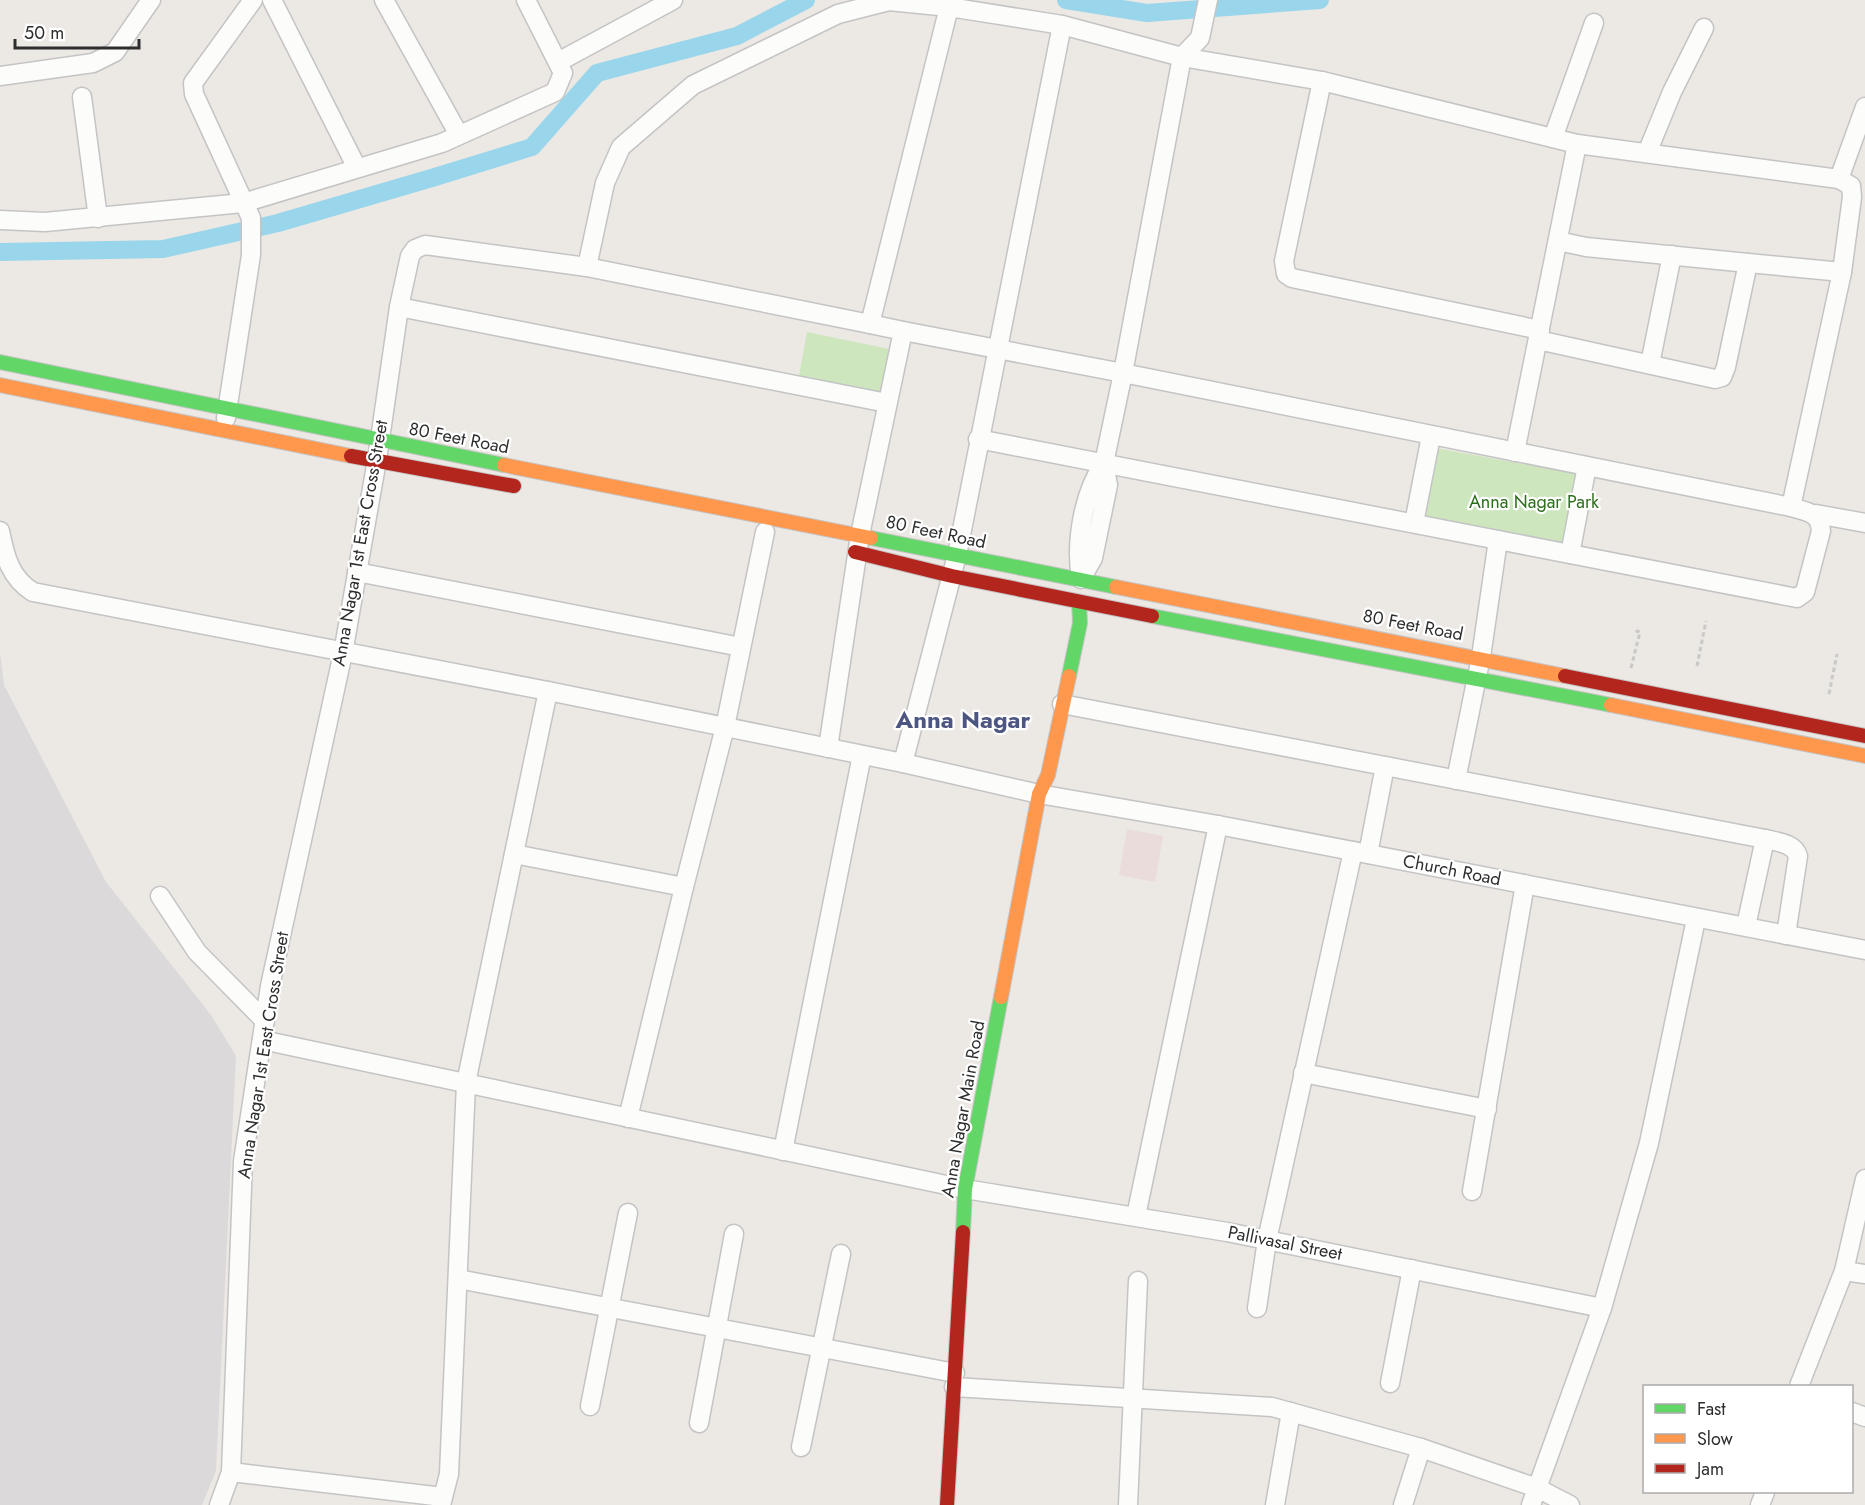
<svg xmlns="http://www.w3.org/2000/svg" width="1865" height="1505" font-family="Jost,sans-serif">
  <style>
    .industrial { fill: #dcd9db }
    .medical { fill: #e9dcdb }
    .green { fill: #cee6be }
    .lines { fill: none; stroke-linecap: round; stroke-linejoin: round }
    .canal { stroke: #99d6ec; stroke-width: 18 }
    .street-casing { stroke: #c5c4c5; stroke-width: 21 }
    .fast-casing { stroke: #c5c4c5; stroke-width: 16 }
    .slow-casing { stroke: #c5c4c5; stroke-width: 16 }
    .jam-casing { stroke: #c5c4c5; stroke-width: 16 }
    .path { stroke: #c9c9c8; stroke-width: 3; stroke-dasharray: 4.5 3; stroke-linecap: butt }
    .street { stroke: #fcfcfb; stroke-width: 18 }
    .fast { stroke: #63d668; stroke-width: 14 }
    .slow { stroke: #ff974d; stroke-width: 14 }
    .jam { stroke: #b3261e; stroke-width: 14 }
    .labels { text-anchor: middle; stroke-width: 4.5; stroke-linejoin: round; paint-order: stroke }
    .street-label { font-size: 18px; fill: #2e2e2e; stroke: #fff }
    .park-label { font-size: 18px; fill: #2c6e1b; stroke: #fff }
    .district-label { font-size: 24px; font-weight: bold; fill: #4d5680; stroke: #fff }
  </style>
  <rect width="100%" height="100%" fill="#ece8e4"/>
  <!-- industrial -->
  <polygon class="industrial" points="0,652 4,685 106,882 211,1015 236,1056 216,1471 202,1505 0,1505"/>
  <!-- medical -->
  <polygon class="medical" points="1127,829 1163,836 1155,882 1119,875"/>
  <!-- green -->
  <g class="green">
    <polygon points="807,332 894,350 881,409 796,392"/>
    <polygon points="1436,448 1578,474 1563,544 1426,517"/>
  </g>
  <g class="lines">
    <!-- canal -->
    <g class="canal">
      <polyline points="1066,0 1147,13 1320,0"/>
      <polyline points="0,252 163,249 278,223 435,177 532,147 597,73 737,36 806,0"/>
    </g>
    <defs>
      <g id="street">
        <polyline points="272,0 357,168"/>
        <polyline points="384,0 459,135"/>
        <polyline points="558,62 673,0"/>
        <polyline points="0,76 93,63 115,52 151,0"/>
        <polyline points="1322,81 1284,261 1286,274 1292,278 1540,330"/>
        <polyline points="82,97 98,218"/>
        <polyline points="1553,138 1594,23"/>
        <polyline points="1577,144 1839,179 1851,186 1852,197 1842,272 1791,507"/>
        <polyline points="1647,153 1672,92 1704,28"/>
        <polyline points="1839,179 1865,107"/>
        <polyline points="0,220 45,222 243,203 442,143 555,92 563,73 526,0"/>
        <polyline points="1558,241 1586,247 1748,263"/>
        <polyline points="587,267 870,324"/>
        <polyline points="399,307 887,403"/>
        <polyline points="903,331 1123,373 1182,57 1200,38 1208,0"/>
        <polyline points="1538,340 1715,379 1722,377 1726,367 1748,263 1842,272"/>
        <polyline points="1650,364 1672,255"/>
        <polyline points="226,418 251,255 251,218 194,94 193,83 253,0"/>
        <polyline points="978,439 1498,540"/>
        <path d="M 1104,463 C 1083,494 1075,542 1081,579 L 1093,558 L 1108,485 L 1104,463 L 1123,373 L 1791,507 C 1807,512 1820,512 1821,531 L 1805,592 L 1797,598 L 1498,540 L 1481,657 L 1456,780"/>
        <polyline points="1816,514 1865,523"/>
        <polyline points="1414,523 1431,436"/>
        <path d="M 0,531 C 5,556 10,578 33,592 L 548,691 L 903,763 L 1039,794 L 1218,825 L 1865,950"/>
        <polyline points="1570,554 1587,466"/>
        <polyline points="357,572 741,647"/>
        <path d="M 1062,704 L 1765,839 C 1777,842 1794,843 1798,856 L 1786,935"/>
        <polyline points="828,748 860,535 903,331 870,324 949,7 1062,25 1182,57 1322,81 1577,144 1515,452"/>
        <polyline points="903,763 957,555 1062,25"/>
        <polyline points="514,854 684,887 628,1118"/>
        <polyline points="1368,854 1385,766"/>
        <polyline points="684,887 725,727 765,532"/>
        <polyline points="160,896 197,952 265,1021"/>
        <polyline points="1746,926 1765,839"/>
        <polyline points="262,1040 965,1189 1227,1232 1602,1308"/>
        <polyline points="1303,1073 1487,1109"/>
        <polyline points="783,1151 862,755"/>
        <polyline points="1472,1191 1525,884"/>
        <polyline points="1136,1216 1218,825"/>
        <polyline points="1844,1271 1865,1274"/>
        <polyline points="458,1279 955,1373"/>
        <polyline points="1257,1308 1267,1240 1353,851"/>
        <polyline points="1390,1383 1412,1269"/>
        <polyline points="1799,1386 1844,1271 1865,1179"/>
        <polyline points="954,1387 1272,1407 1421,1448 1537,1488 1570,1505"/>
        <polyline points="590,1406 628,1213"/>
        <polyline points="1852,1412 1865,1417"/>
        <polyline points="699,1423 734,1234"/>
        <polyline points="801,1447 841,1254"/>
        <polyline points="231,1472 443,1497"/>
        <polyline points="219,1505 231,1472 243,1161 270,986 343,653 377,460 399,307 410,256 415,249 425,245 587,267 605,183 621,147 693,85 838,14 889,1 949,7 952,0"/>
        <polyline points="441,1505 449,1474 466,1083 548,691"/>
        <polyline points="1128,1505 1138,1281"/>
        <polyline points="1275,1505 1291,1412"/>
        <polyline points="1403,1505 1421,1448"/>
        <polyline points="1531,1505 1602,1308 1649,1143 1696,919"/>
        <polyline points="1760,1505 1765,1492"/>
      </g>
      <g id="fast">
        <polyline points="0,362 504,465"/>
        <polyline points="871,538 1116,587"/>
        <polyline points="1152,616 1611,705"/>
        <polyline points="1069,676 1080,623 1079,602"/>
        <polyline points="963,1232 965,1189 1001,997"/>
      </g>
      <g id="slow">
        <polyline points="0,385 351,456"/>
        <polyline points="504,465 871,538"/>
        <polyline points="1116,587 1565,676"/>
        <polyline points="1611,705 1865,756"/>
        <polyline points="1001,997 1039,794 1048,775 1069,676"/>
      </g>
      <g id="jam">
        <polyline points="351,456 514,486"/>
        <polyline points="855,552 952,576 1152,616"/>
        <polyline points="1565,676 1865,736"/>
        <polyline points="947,1505 963,1232"/>
      </g>
    </defs>
    <!-- street casing -->
    <use href="#street" class="street-casing"/>
    <!-- fast casing -->
    <use href="#fast" class="fast-casing"/>
    <!-- slow casing -->
    <use href="#slow" class="slow-casing"/>
    <!-- jam casing -->
    <use href="#jam" class="jam-casing"/>
    <!-- path -->
    <g class="path">
      <polyline points="1697,666 1706,621"/>
      <polyline points="1631,668 1640,632 1637,631 1636,634"/>
      <polyline points="1829,694 1837,654"/>
    </g>
    <!-- street -->
    <use href="#street" class="street"/>
    <!-- fast -->
    <use href="#fast" class="fast"/>
    <!-- slow -->
    <use href="#slow" class="slow"/>
    <!-- jam -->
    <use href="#jam" class="jam"/>
  </g>
  <g class="labels">
    <!-- street labels -->
    <g class="street-label">
      <text transform="translate(459 438) rotate(11)" y="6">80 Feet Road</text>
      <text transform="translate(936 532) rotate(12)" y="6">80 Feet Road</text>
      <text transform="translate(360 543) rotate(-80)" y="6">Anna Nagar 1st East Cross Street</text>
      <text transform="translate(1413 625) rotate(11)" y="6">80 Feet Road</text>
      <text transform="translate(1452 870) rotate(11)" y="6">Church Road</text>
      <text transform="translate(263 1055) rotate(-81)" y="6">Anna Nagar 1st East Cross Street</text>
      <text transform="translate(963 1109) rotate(-80)" y="6">Anna Nagar Main Road</text>
      <text transform="translate(1285 1243) rotate(11)" y="6">Pallivasal Street</text>
    </g>
    <!-- park labels -->
    <g class="park-label">
      <text x="1534" y="508">Anna Nagar Park</text>
    </g>
    <!-- district labels -->
    <g class="district-label">
      <text x="963" y="728">Anna Nagar</text>
    </g>
  </g>
  <!-- legend -->
  <rect x="1643" y="1385" width="210" height="108" fill="#ffffff" stroke="#ababab" stroke-width="1.5"/>
  <rect x="1655" y="1404" width="30" height="9" fill="#63d668" stroke="#ababab" stroke-width="1.5"/>
  <text x="1697" y="1415" font-size="18" fill="#2e2e2e">Fast</text>
  <rect x="1655" y="1434" width="30" height="9" fill="#ff974d" stroke="#ababab" stroke-width="1.5"/>
  <text x="1697" y="1445" font-size="18" fill="#2e2e2e">Slow</text>
  <rect x="1655" y="1464" width="30" height="9" fill="#b3261e" stroke="#ababab" stroke-width="1.5"/>
  <text x="1697" y="1475" font-size="18" fill="#2e2e2e">Jam</text>
  <!-- scale -->
  <path d="M15 39v9h124v-9" fill="none" stroke="#2e2e2e" stroke-width="3"/>
  <text x="24" y="39" font-size="18" fill="#2e2e2e" stroke="#ffffff" stroke-width="4.5" paint-order="stroke">50 m</text>
</svg>
